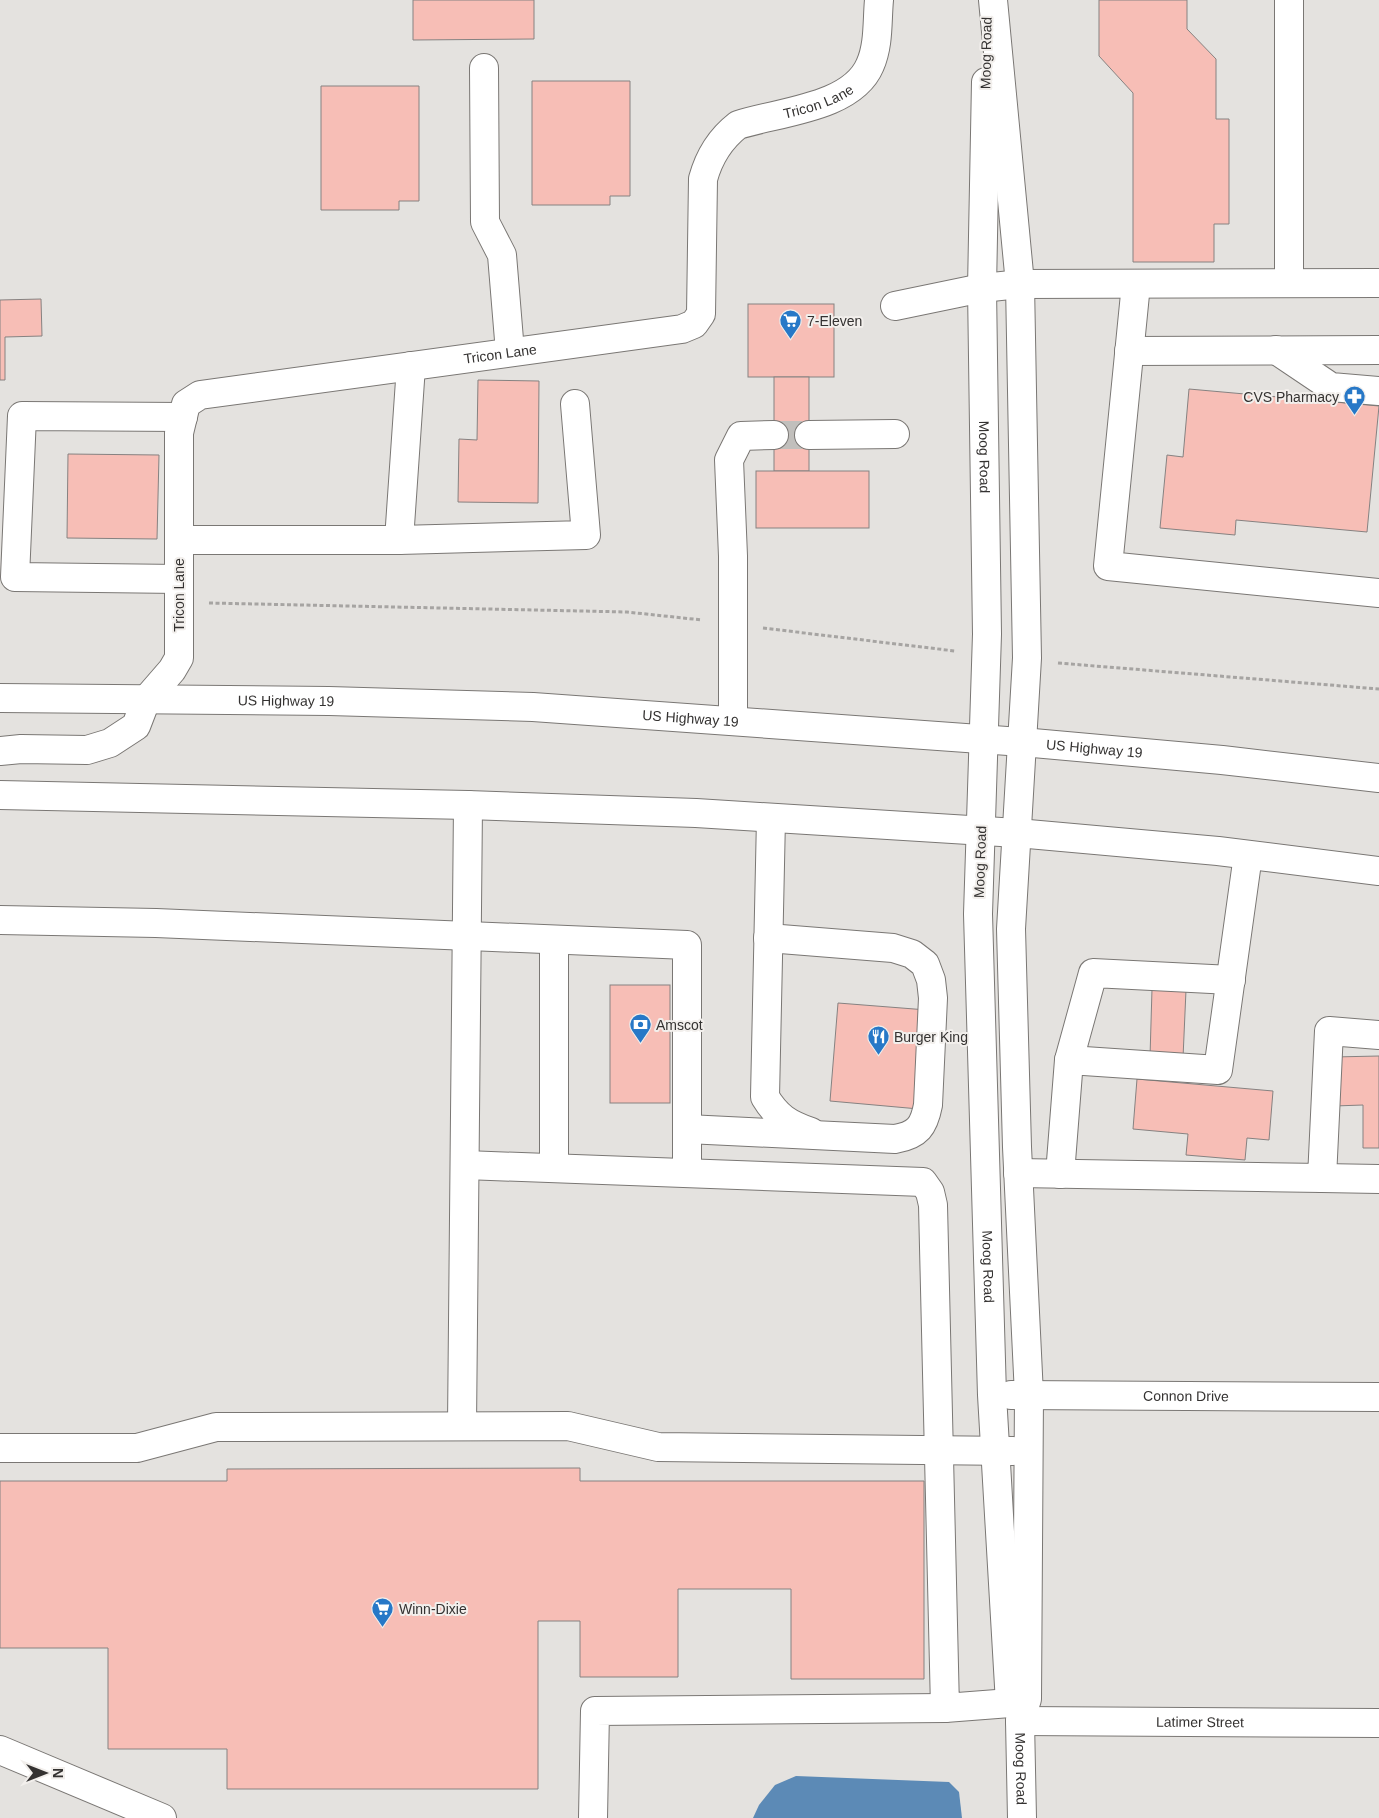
<svg xmlns="http://www.w3.org/2000/svg" width="1379" height="1818" font-family="Helvetica,sans-serif">
  <style>
    .water { fill: #5c8ab6 }
    .building { fill: #f7beb6; stroke: #868281 }
    .lines { fill: none; stroke-linecap: round; stroke-linejoin: round }
    .minor-tunnel { stroke: #c1bfbc; stroke-width: 28; stroke-dasharray: 28 14; stroke-linecap: butt }
    .minor-casing { stroke: #7a7774; stroke-width: 30 }
    .highway-casing { stroke: #7a7774; stroke-width: 30 }
    .path { stroke: #a6a4a2; stroke-width: 3; stroke-dasharray: 4 2.5; stroke-linecap: butt }
    .minor { stroke: #fff; stroke-width: 28 }
    .highway { stroke: #fff; stroke-width: 28 }
    .labels { text-anchor: middle; stroke-width: 4; stroke-linejoin: round; paint-order: stroke }
    .street-label { font-size: 14px; fill: #343231; stroke: #f2efec }
    .poi-label { font-size: 14px; fill: #343231; stroke: #f2efec; text-anchor: start }
  </style>
  <rect width="100%" height="100%" fill="#e4e2df"/>
  <!-- water -->
  <polygon class="water" points="796,1776 949,1782 959,1792 962,1818 753,1818 759,1805 775,1785"/>
  <!-- building -->
  <g class="building">
    <polygon points="413,0 534,0 534,39 413,40"/>
    <polygon points="1099,0 1187,0 1187,29 1216,59 1216,119 1229,119 1229,224 1214,224 1214,262 1133,262 1133,93 1099,56"/>
    <polygon points="532,81 630,81 630,196 610,196 610,205 532,205"/>
    <polygon points="321,86 419,86 419,201 399,201 399,210 321,210"/>
    <polygon points="41,299 42,336 5,337 5,380 0,380 0,300"/>
    <rect x="748" y="304" width="86" height="73"/>
    <rect x="774" y="377" width="35" height="94"/>
    <polygon points="478,380 539,381 538,503 458,502 459,439 477,440"/>
    <polygon points="1189,389 1379,406 1367,532 1236,520 1235,535 1160,528 1167,455 1183,457"/>
    <polygon points="68,454 159,455 157,539 67,538"/>
    <rect x="756" y="471" width="113" height="57"/>
    <rect x="610" y="985" width="60" height="118"/>
    <polygon points="1152,989 1186,990 1183,1058 1150,1057"/>
    <polygon points="838,1003 927,1010 919,1109 830,1101"/>
    <polygon points="1379,1056 1379,1148 1363,1148 1363,1105 1334,1106 1333,1057"/>
    <polygon points="1137,1079 1273,1091 1269,1140 1247,1138 1245,1160 1186,1155 1188,1134 1133,1129"/>
    <polygon points="580,1468 580,1481 924,1481 924,1679 791,1679 791,1589 678,1589 678,1677 580,1677 580,1621 538,1621 538,1789 227,1789 227,1749 108,1749 108,1648 0,1648 0,1481 227,1481 227,1469"/>
  </g>
  <g class="lines">
    <!-- minor-tunnel -->
    <polyline class="minor-tunnel" points="774,435 809,435"/>
    <defs>
      <g id="minor">
        <path id="s1" d="M 993,0 L 1020,284 L 1027,658 L 1011,929 L 1017,1147 L 1029,1395 L 1027,1699 L 1020,1721 L 1022,1818"/>
        <polyline points="1289,0 1289,283"/>
        <polyline points="484,68 485,222 502,255 510,352"/>
        <path id="s2" d="M 986,82 L 982,288 L 987,634 L 978,914 L 992,1395 L 1010,1703"/>
        <polyline points="1136,284 1108,566 1379,593"/>
        <polyline points="895,306 982,288 1020,284 1379,283"/>
        <polyline points="1276,350 1331,387 1379,391"/>
        <polyline points="1129,351 1379,350"/>
        <polyline points="411,366 399,540 586,535 575,404"/>
        <polyline points="809,435 895,434"/>
        <polyline points="179,540 399,540"/>
        <polyline points="179,579 15,577 22,416 183,417"/>
        <path id="s3" d="M 146,700 L 172,670 L 179,658 L 179,433 L 186,404 L 200,395 L 682,329 L 694,324 L 701,314 L 703,179 C 709,157 720,139 738,125 C 778,112 852,108 870,65 C 879,45 877,21 879,0"/>
        <polyline points="733,721 733,556 729,460 741,436 774,435"/>
        <path d="M 771,818 L 765,1097 C 777,1117 788,1124 811,1132"/>
        <polyline points="0,920 156,923 687,945 687,1173"/>
        <polyline points="554,940 554,1168"/>
        <polyline points="1069,1060 1093,973 1231,980"/>
        <path d="M 687,1129 L 895,1139 C 918,1135 924,1126 928,1105 L 933,998 L 931,980 L 925,964 L 912,954 L 893,948 L 768,938"/>
        <polyline points="465,1165 923,1182 930,1192 933,1205 945,1708 1010,1703"/>
        <polyline points="1018,1173 1322,1178 1329,1031 1379,1035"/>
        <polyline points="1060,1174 1069,1060 1218,1070 1248,855"/>
        <polyline points="1322,1178 1379,1179"/>
        <path id="s4" d="M 1011,1395 L 1379,1397"/>
        <polyline points="462,1426 468,805"/>
        <polyline points="0,1448 137,1448 216,1427 568,1426 658,1447 1013,1451"/>
        <path id="s5" d="M 1020,1721 L 1379,1723"/>
        <polyline points="0,1750 162,1818"/>
        <polyline points="593,1818 595,1711 945,1708"/>
      </g>
      <g id="highway">
        <path id="s6" d="M 0,698 L 329,701 L 533,707 L 1022,742 L 1222,760 L 1379,778"/>
        <polyline points="0,751 21,749 87,750 110,743 136,726 146,700"/>
        <polyline points="0,795 468,805 696,813 1017,833 1218,851 1379,871"/>
      </g>
    </defs>
    <!-- minor casing -->
    <use href="#minor" class="minor-casing"/>
    <!-- highway casing -->
    <use href="#highway" class="highway-casing"/>
    <!-- path -->
    <g class="path">
      <polyline points="209,603 627,612 702,620"/>
      <polyline points="763,628 955,651"/>
      <polyline points="1058,663 1379,689"/>
    </g>
    <!-- minor -->
    <use href="#minor" class="minor"/>
    <!-- highway -->
    <use href="#highway" class="highway"/>
  </g>
  <!-- icons -->
  <defs>
    <symbol id="supermarket-pin" viewBox="-11 -11 22 30"><path d="M0 17L-7.5 6A9.5 9.5 0 1 1 7.5 6Z" fill="#2778c7" stroke="#f2efec"/><path d="M-6-5.5h2.5l.6 2H6L4.5 2H-2.5L-4.4-4H-6ZM-1.5 3.2a1.3 1.3 0 1 0 .1 0ZM3 3.2a1.3 1.3 0 1 0 .1 0Z" fill="#fff"/></symbol>
    <symbol id="pharmacy-pin" viewBox="-11 -11 22 30"><path d="M0 17L-7.5 6A9.5 9.5 0 1 1 7.5 6Z" fill="#2778c7" stroke="#f2efec"/><path d="M-2-6h4v4h4v4h-4v4h-4v-4h-4v-4h4Z" fill="#fff"/></symbol>
    <symbol id="bank-pin" viewBox="-11 -11 22 30"><path d="M0 17L-7.5 6A9.5 9.5 0 1 1 7.5 6Z" fill="#2778c7" stroke="#f2efec"/><path d="M-6-4H6V4H-6ZM0-2.3a2.3 2.3 0 1 0 0 4.6a2.3 2.3 0 1 0 0-4.6Z" fill="#fff"/></symbol>
    <symbol id="restaurant-pin" viewBox="-11 -11 22 30"><path d="M0 17L-7.5 6A9.5 9.5 0 1 1 7.5 6Z" fill="#2778c7" stroke="#f2efec"/><path d="M-5-6h1v4h1v-4h1v4h1v-4h1v5L-1.5 .5V6h-2V.5L-5-1ZM5-6V6H3V1.5H1.5Q1.5-4 5-6Z" fill="#fff"/></symbol>
  </defs>
  <g fill-rule="evenodd">
    <use href="#supermarket-pin" x="778" y="308" width="25" height="34"/>
    <use href="#pharmacy-pin" x="1342" y="384" width="25" height="34"/>
    <use href="#bank-pin" x="628" y="1012" width="25" height="34"/>
    <use href="#restaurant-pin" x="866" y="1024" width="25" height="34"/>
    <use href="#supermarket-pin" x="370" y="1596" width="25" height="34"/>
  </g>
  <g class="labels">
    <!-- street labels -->
    <g class="street-label">
      <text transform="translate(986 53) rotate(-89)" y="5">Moog Road</text>
      <text dy="5" stroke="none"><textPath href="#s3" startOffset="1121">Tricon Lane</textPath></text>
      <text dy="5" stroke="none"><textPath href="#s3" startOffset="628">Tricon Lane</textPath></text>
      <text dy="5" stroke="none"><textPath href="#s2" startOffset="375">Moog Road</textPath></text>
      <text transform="translate(179 595) rotate(-90)" y="5">Tricon Lane</text>
      <text dy="5" stroke="none"><textPath href="#s6" startOffset="286">US Highway 19</textPath></text>
      <text dy="5" stroke="none"><textPath href="#s6" startOffset="691">US Highway 19</textPath></text>
      <text dy="5" stroke="none"><textPath href="#s6" startOffset="1096">US Highway 19</textPath></text>
      <text transform="translate(980 862) rotate(-88)" y="5">Moog Road</text>
      <text dy="5" stroke="none"><textPath href="#s2" startOffset="1185">Moog Road</textPath></text>
      <text dy="5" stroke="none"><textPath href="#s4" startOffset="175">Connon Drive</textPath></text>
      <text dy="5" stroke="none"><textPath href="#s5" startOffset="180">Latimer Street</textPath></text>
      <text dy="5" stroke="none"><textPath href="#s1" startOffset="1772">Moog Road</textPath></text>
    </g>
    <!-- poi labels -->
    <g class="poi-label">
      <text x="807" y="326">7-Eleven</text>
      <text x="1339" y="402" text-anchor="end">CVS Pharmacy</text>
      <text x="656" y="1030">Amscot</text>
      <text x="894" y="1042">Burger King</text>
      <text x="399" y="1614">Winn-Dixie</text>
    </g>
  </g>
  <!-- north arrow -->
  <g transform="translate(45 1773) rotate(90)" stroke="#f2efec" stroke-width="4" paint-order="stroke">
  <path d="M0-4L9 19L0 12L-9 19Z" fill="#343231"/>
  <text y="-8" font-size="14" font-weight="bold" text-anchor="middle" fill="#343231">N</text>
  </g>
</svg>
